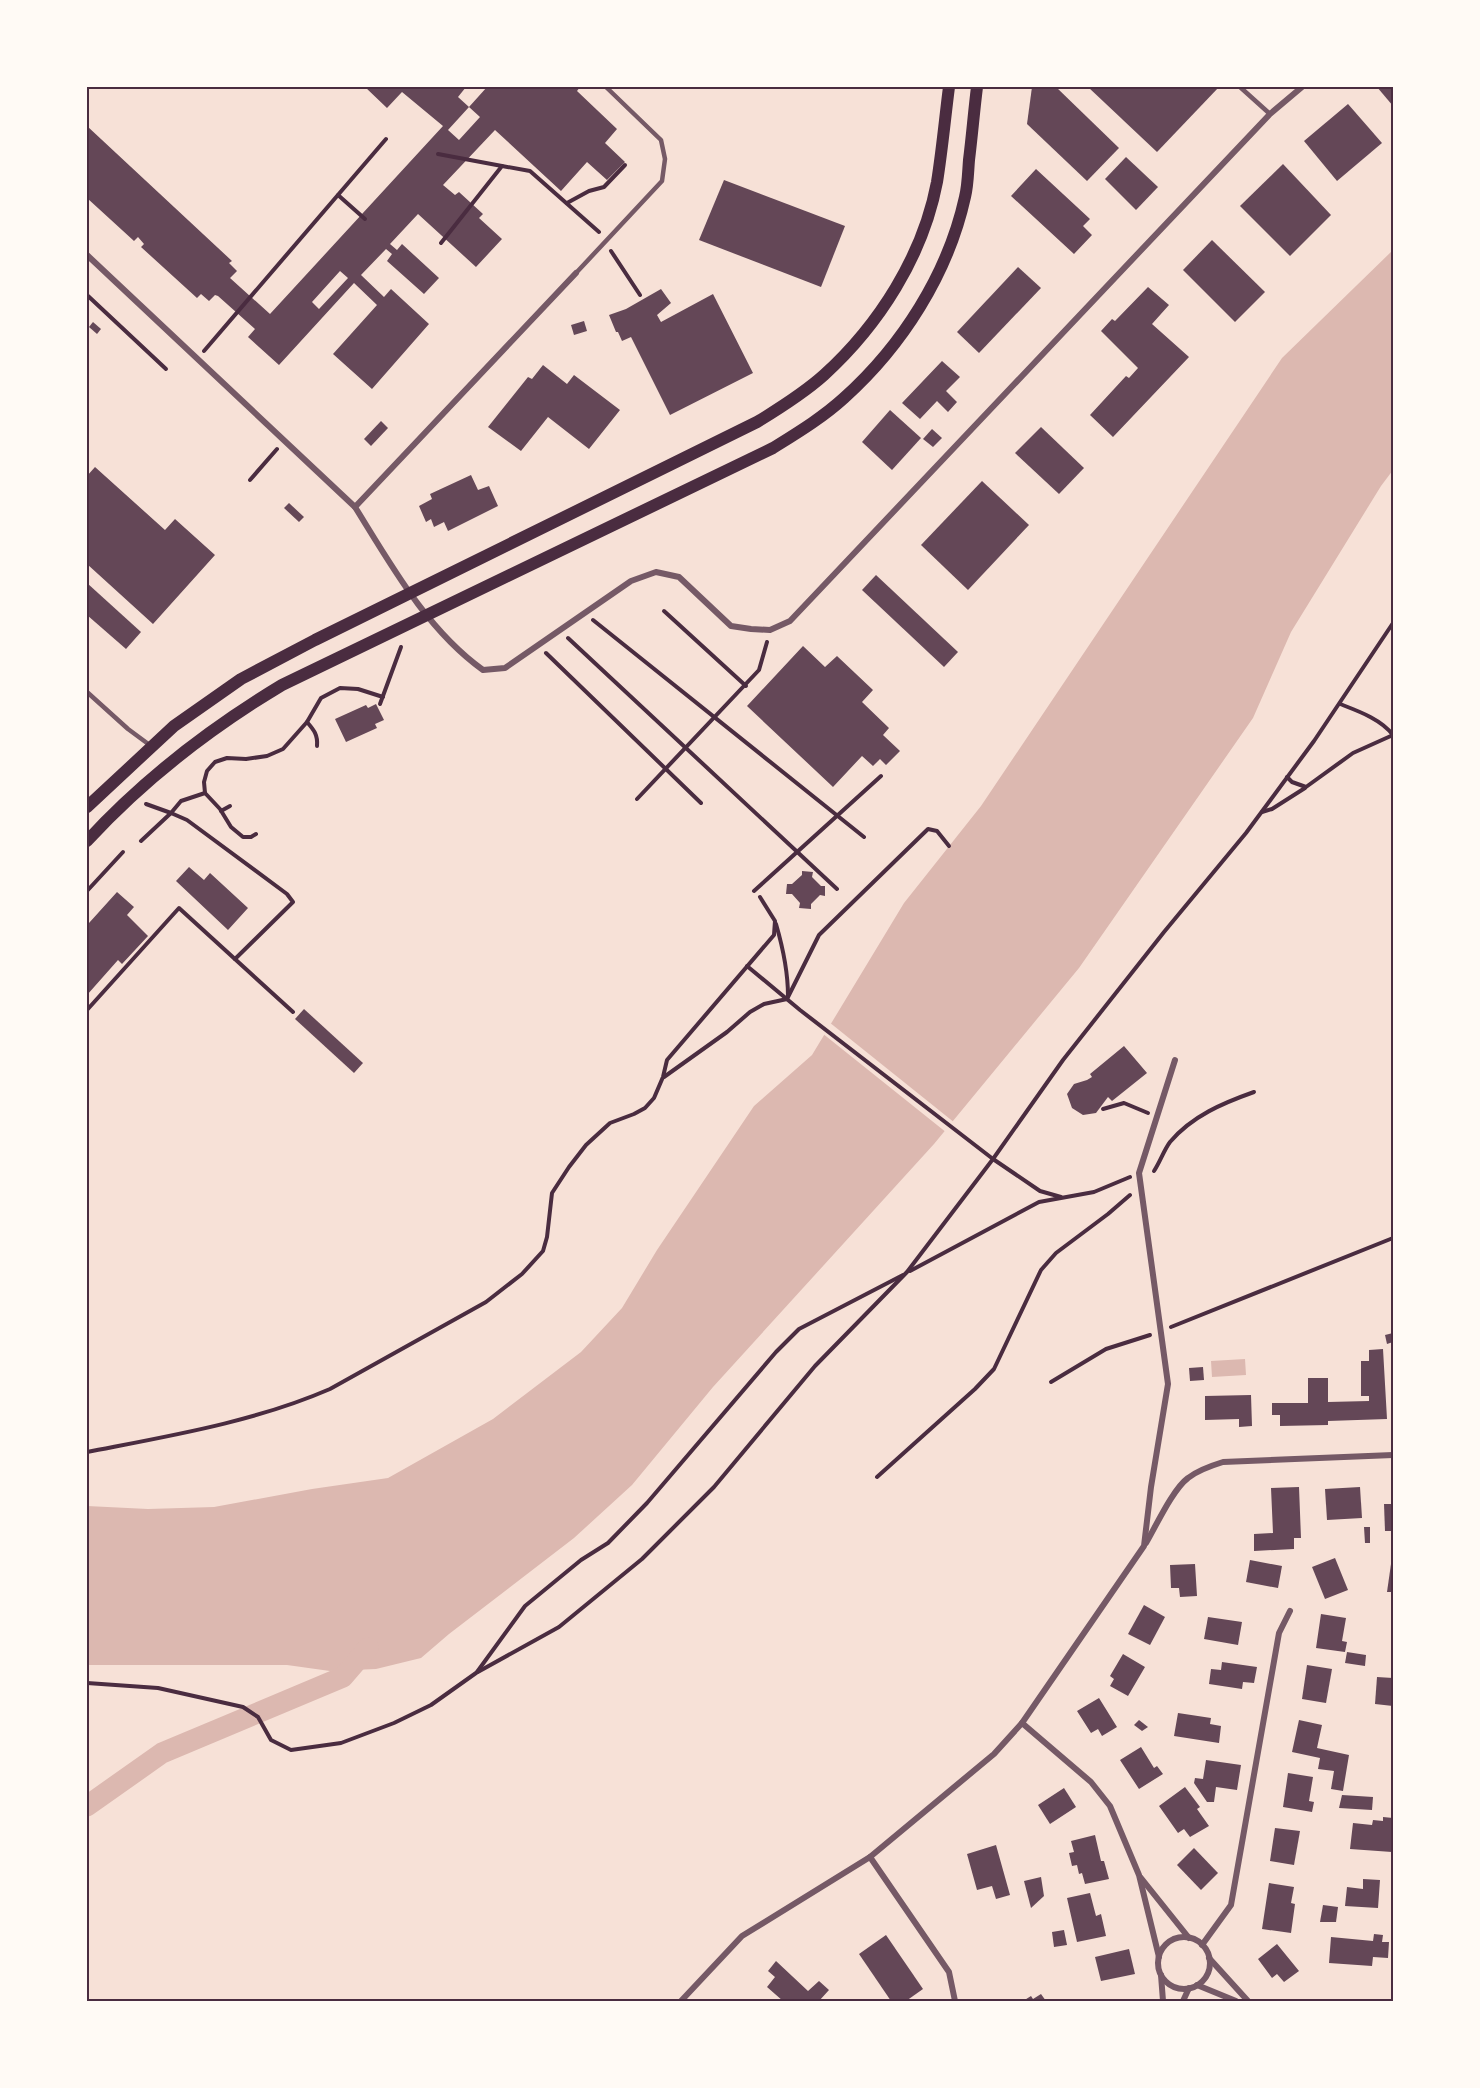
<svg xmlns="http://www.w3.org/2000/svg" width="1480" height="2088" font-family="Ubuntu,sans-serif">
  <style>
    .water { fill: #dcb8b0 }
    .pier { fill: #f7e1d7 }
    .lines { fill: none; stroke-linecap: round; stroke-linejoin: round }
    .canal { stroke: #dcb8b0; stroke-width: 21 }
    .building { fill: #644757; fill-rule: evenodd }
    .path { stroke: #4a2c40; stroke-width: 4 }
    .service { stroke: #755966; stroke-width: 4.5 }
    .minor { stroke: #755966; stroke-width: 6 }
    .secondary { stroke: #4a2c40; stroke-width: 12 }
    .neatline { fill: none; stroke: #4a2c40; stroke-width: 2 }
  </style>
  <rect width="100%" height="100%" fill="#f7e1d7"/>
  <!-- water -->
  <g class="water">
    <polygon points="1393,250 1393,470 1381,486 1291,632 1253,718 1079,968 934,1144 713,1387 632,1485 574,1538 449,1634 421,1658 376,1669 330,1671 287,1665 87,1665 87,1506 148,1509 214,1507 312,1489 388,1478 493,1419 581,1352 622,1308 657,1250 754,1106 812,1055 904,903 981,806 1282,358"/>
    <polygon points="1245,1359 1246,1375 1212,1377 1211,1361"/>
  </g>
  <!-- pier -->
  <polygon class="pier" points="829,1022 955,1123 947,1133 822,1033"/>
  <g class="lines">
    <!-- canal -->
    <polyline class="canal" points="87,1806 162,1753 343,1677 368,1648"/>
  </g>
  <!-- building -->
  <g class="building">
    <path d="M 365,87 L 466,87 L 458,97 L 469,107 L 448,130 L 459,140 L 480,117 L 469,107 L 487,87 L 580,87 L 577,91 L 617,129 L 605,143 L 625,162 L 607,180 L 587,162 L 561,191 L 495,130 L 443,185 L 455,195 L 459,192 L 483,214 L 479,218 L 502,239 L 476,267 L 418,214 L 390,244 L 397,250 L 402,244 L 439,278 L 424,294 L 387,261 L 392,254 L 386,249 L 361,275 L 384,297 L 391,289 L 429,324 L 372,389 L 333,354 L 377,305 L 354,283 L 279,365 L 248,337 L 255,329 L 218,296 L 215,295 L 209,301 L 201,294 L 197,298 L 141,247 L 144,244 L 138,237 L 134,241 L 87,198 L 87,126 L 232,261 L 229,263 L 237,271 L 230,278 L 270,314 L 443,126 L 402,92 L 387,108 ZM 340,271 L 348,278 L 319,309 L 312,302 Z"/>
    <polygon points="1032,87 1056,87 1119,148 1087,181 1027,124"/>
    <polygon points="1088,87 1219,87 1157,152"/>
    <polygon points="1377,87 1393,87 1393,106"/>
    <polygon points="1348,104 1382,143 1337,181 1304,141"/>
    <polygon points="1126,157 1158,187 1136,210 1105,179"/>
    <polygon points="1283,164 1331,215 1290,256 1240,206"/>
    <polygon points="1036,169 1090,219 1083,226 1092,235 1074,254 1011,196"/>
    <polygon points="724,180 845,226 821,287 699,240"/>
    <polygon points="1212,240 1265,292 1235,322 1183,270"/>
    <polygon points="1018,267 1041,288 979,353 957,332"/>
    <polygon points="1148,287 1169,305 1152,324 1189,357 1113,437 1090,415 1126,376 1129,378 1138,368 1101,331 1112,319 1115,321"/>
    <polygon points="661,289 671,303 657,315 661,322 713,294 753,373 670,415 631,337 622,341 618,332 616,332 609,315 626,309"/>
    <polygon points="584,321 587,331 574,335 571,325"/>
    <polygon points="93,322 101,329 97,334 89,327"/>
    <polygon points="942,361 960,377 946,391 957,402 948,412 937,401 920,419 902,403"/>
    <polygon points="543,365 567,384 574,375 620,410 589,449 548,417 521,451 488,427 528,377 532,379"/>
    <polygon points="890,410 921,438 892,470 862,442"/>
    <polygon points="381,421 388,428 371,446 364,439"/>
    <polygon points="1041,427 1084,468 1059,494 1015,453"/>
    <polygon points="932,429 942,438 933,447 923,439"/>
    <polygon points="95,467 165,530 175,519 215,555 153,624 87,564 87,476"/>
    <polygon points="471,475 478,490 489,486 498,506 448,531 444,522 434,527 431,519 426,522 419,506 432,499 430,494"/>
    <polygon points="982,481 1029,525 968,590 921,545"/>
    <polygon points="289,503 304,517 299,522 284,508"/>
    <polygon points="876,575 958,652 944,667 862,590"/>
    <polygon points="87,583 141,632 126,649 87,615"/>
    <polygon points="803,646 825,667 837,656 873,690 862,702 889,728 883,735 900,751 886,765 880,759 873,766 862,756 833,787 747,706"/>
    <polygon points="376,704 384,720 375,724 377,728 346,742 335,719 366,705 368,708"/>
    <polygon points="189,867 204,880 210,873 248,908 228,930 176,881"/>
    <polygon points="802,871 813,872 812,877 821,886 825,886 825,896 820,895 811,904 811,909 799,908 800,903 792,894 786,894 787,884 792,884 802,875"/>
    <polygon points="117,892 134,907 127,915 148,936 122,964 118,960 87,995 87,922 89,923"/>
    <polygon points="304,1009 363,1063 354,1073 295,1019"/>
    <polygon points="1124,1046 1147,1073 1112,1101 1108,1097 1096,1113 1083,1115 1072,1108 1067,1094 1074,1084 1087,1080 1092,1077 1090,1074"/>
    <polygon points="1393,1333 1393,1342 1387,1344 1385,1335"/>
    <polygon points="1383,1349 1387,1419 1328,1421 1328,1425 1280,1426 1280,1415 1272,1415 1272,1403 1308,1403 1308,1378 1328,1378 1328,1402 1369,1401 1369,1396 1361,1396 1361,1361 1369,1361 1369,1350"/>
    <polygon points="1203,1367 1204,1380 1190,1381 1189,1368"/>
    <polygon points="1251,1395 1252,1426 1239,1427 1239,1419 1205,1420 1205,1396"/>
    <polygon points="1299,1487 1301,1538 1294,1538 1294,1549 1254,1551 1254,1534 1273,1533 1271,1488"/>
    <polygon points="1360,1487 1362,1518 1327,1520 1325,1489"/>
    <polygon points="1384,1504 1393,1504 1393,1531 1385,1531"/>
    <polygon points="1364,1527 1370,1527 1370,1543 1365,1543"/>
    <polygon points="1335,1558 1348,1590 1325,1599 1312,1567"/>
    <polygon points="1250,1560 1282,1566 1278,1588 1246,1582"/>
    <polygon points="1195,1564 1197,1596 1180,1597 1179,1588 1171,1588 1170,1565"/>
    <polygon points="1391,1564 1393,1564 1393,1592 1387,1592"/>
    <polygon points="1144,1605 1165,1617 1150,1645 1128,1634"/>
    <polygon points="1321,1614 1346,1618 1342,1641 1347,1642 1345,1652 1316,1648"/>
    <polygon points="1208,1617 1242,1622 1238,1645 1204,1639"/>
    <polygon points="1347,1652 1366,1655 1365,1666 1345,1663"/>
    <polygon points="1123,1654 1145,1667 1128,1696 1110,1686 1114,1679 1110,1676"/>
    <polygon points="1222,1662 1257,1667 1254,1683 1243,1682 1242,1689 1209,1684 1211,1669 1221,1670"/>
    <polygon points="1307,1665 1332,1669 1326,1703 1302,1699"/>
    <polygon points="1377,1677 1393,1678 1393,1706 1375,1704"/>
    <polygon points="1099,1698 1117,1727 1102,1736 1098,1729 1091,1733 1077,1711"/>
    <polygon points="1178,1713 1211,1718 1210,1724 1221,1726 1219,1743 1174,1736"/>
    <polygon points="1139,1720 1148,1727 1142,1731 1134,1725"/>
    <polygon points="1299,1720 1322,1725 1317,1748 1349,1755 1343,1791 1331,1789 1334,1771 1318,1769 1320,1758 1292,1752"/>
    <polygon points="1141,1747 1154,1768 1157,1766 1163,1774 1139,1789 1120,1760"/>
    <polygon points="1206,1760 1241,1765 1237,1790 1216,1787 1214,1802 1207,1802 1194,1783 1195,1778 1203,1779"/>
    <polygon points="1288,1773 1313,1777 1309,1801 1314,1802 1312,1812 1283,1807"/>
    <polygon points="1185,1787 1200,1807 1197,1809 1209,1826 1190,1837 1184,1829 1178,1833 1159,1806"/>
    <polygon points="1064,1788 1076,1807 1050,1824 1038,1805"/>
    <polygon points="1342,1795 1373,1797 1372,1810 1339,1808"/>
    <polygon points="1383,1817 1393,1818 1392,1852 1350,1849 1353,1823 1372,1825 1373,1820 1383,1821"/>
    <polygon points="1275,1828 1300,1831 1294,1865 1270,1861"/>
    <polygon points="1095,1835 1101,1861 1104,1861 1109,1879 1085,1884 1082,1873 1079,1874 1077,1865 1072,1866 1069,1853 1074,1852 1071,1841"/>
    <polygon points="996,1845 1010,1895 996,1899 992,1886 977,1890 967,1854"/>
    <polygon points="1194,1848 1218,1873 1201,1890 1177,1865"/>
    <polygon points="1041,1877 1044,1896 1031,1908 1024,1881"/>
    <polygon points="1363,1879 1380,1880 1378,1908 1345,1906 1347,1887 1363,1889"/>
    <polygon points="1269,1883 1294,1887 1291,1903 1295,1904 1291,1933 1262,1929"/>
    <polygon points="1090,1893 1096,1916 1101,1914 1106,1936 1077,1942 1067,1898"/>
    <polygon points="1323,1905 1338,1907 1336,1922 1320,1922"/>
    <polygon points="1064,1930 1067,1945 1054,1947 1052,1932"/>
    <polygon points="1374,1934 1383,1935 1382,1942 1389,1942 1388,1958 1373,1957 1372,1966 1329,1963 1331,1937 1373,1941"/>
    <polygon points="886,1935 923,1989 906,2001 891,2001 859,1954"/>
    <polygon points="1277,1944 1299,1971 1284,1982 1277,1974 1272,1978 1258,1959"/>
    <polygon points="1129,1949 1135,1974 1101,1981 1095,1957"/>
    <polygon points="776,1961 808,1991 819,1981 829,1990 819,2001 783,2001 767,1987 775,1977 768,1971"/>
    <polygon points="1041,1994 1046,2001 1023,2001 1031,1996 1033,1999"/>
  </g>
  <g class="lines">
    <!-- path -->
    <g class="path">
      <polyline points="438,154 502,166"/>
      <polyline points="338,195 365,219"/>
      <polyline points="567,203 589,191 604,187 625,165"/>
      <polyline points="441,243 502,166 530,171 599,232"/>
      <polyline points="611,251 640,295"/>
      <polyline points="87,295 166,369"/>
      <polyline points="204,351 386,139"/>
      <polyline points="250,480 277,449"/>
      <polyline points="664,611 746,686"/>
      <polyline points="593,620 864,837"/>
      <polyline points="568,638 837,889"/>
      <polyline points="546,653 701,803"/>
      <polyline points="380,704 401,647"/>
      <path d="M 1340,704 C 1358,711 1381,719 1393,735"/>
      <path d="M 307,722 C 314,730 318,735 317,746"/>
      <polyline points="1287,777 1292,782 1306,787 1353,753 1393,735"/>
      <polyline points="637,799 759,670 767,642"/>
      <polyline points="146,804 171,813 181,801 205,793"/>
      <polyline points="221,811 230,806"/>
      <polyline points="1262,812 1272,809 1305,788"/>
      <polyline points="256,834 251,837 243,837 231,827 220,809 205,793 204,782 207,771 215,762 227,758 246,759 267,756 283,749 307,722 321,698 340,688 358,689 383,697"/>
      <polyline points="141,841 171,813 187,820 287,894 293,902 235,959"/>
      <polyline points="87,891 123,852"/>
      <polyline points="754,891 881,776"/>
      <path d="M 776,924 C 783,948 788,970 788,996"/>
      <polyline points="747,966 800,1010 993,1159 1040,1191 1061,1197"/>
      <polyline points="787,999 819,935 928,829 937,831 949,846"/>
      <polyline points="87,1010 179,908 293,1012"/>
      <polyline points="664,1077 727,1032 750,1012 764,1004 787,999"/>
      <polyline points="1103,1109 1124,1103 1148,1113"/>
      <path d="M 1154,1171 C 1160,1162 1164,1150 1170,1142 C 1192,1116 1223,1103 1254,1092"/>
      <polyline points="910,1271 1039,1202 1094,1192 1130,1177"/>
      <polyline points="1171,1327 1393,1238"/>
      <polyline points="1051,1382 1106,1349 1150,1335"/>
      <path d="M 87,1452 C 169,1436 254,1422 330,1389 L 486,1302 L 522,1274 L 543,1251 L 547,1237 L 552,1193 L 569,1167 L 586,1145 L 610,1123 L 634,1114 L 645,1108 L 654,1098 L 663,1077 L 667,1060 L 774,935 L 775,921 L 760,897"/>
      <polyline points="877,1477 975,1389 994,1369 1041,1270 1056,1253 1108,1214 1130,1195"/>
      <polyline points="477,1672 525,1606 581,1560 608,1543 647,1503 776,1352 799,1329 903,1275"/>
      <polyline points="87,1683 158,1688 243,1707 258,1717 271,1740 291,1750 341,1743 394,1723 431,1705 476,1673 559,1627 642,1559 714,1487 815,1366 907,1272 993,1159 1063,1060 1164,932 1246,833 1314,741 1393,623"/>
    </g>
    <!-- service -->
    <g class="service">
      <polyline points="1240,87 1270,114"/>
      <polyline points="576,273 662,181 665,159 661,140 606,87"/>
      <polyline points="87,692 128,729 151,746"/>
    </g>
    <!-- minor -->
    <g class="minor">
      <path d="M 87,255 L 355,507 C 391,565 427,630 483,670 L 505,668 L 631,581 L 656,572 L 679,577 L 731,626 L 751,629 L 770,630 L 790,621 L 1270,114 L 1302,87"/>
      <polyline points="355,507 576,273"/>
      <path d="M 1146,1543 C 1156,1526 1173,1489 1188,1478 C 1198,1470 1210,1466 1223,1462 L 1393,1455"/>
      <polyline points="1022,1723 1091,1782 1110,1806 1139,1875 1159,1957"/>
      <polyline points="870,1857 949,1972 955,2001"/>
      <polyline points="1141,1878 1189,1938"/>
      <circle cx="1184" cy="1963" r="26"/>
      <polyline points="1202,1945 1231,1905 1279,1633 1290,1611"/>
      <polyline points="1209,1958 1248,2001"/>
      <polyline points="1161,1975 1163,2001"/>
      <polyline points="1197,1985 1236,2001"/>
      <polyline points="681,2001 742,1936 870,1857 994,1754 1022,1723 1144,1546 1151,1487 1168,1384 1139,1173 1175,1060"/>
      <polyline points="1183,2001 1189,1988"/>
    </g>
    <!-- secondary -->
    <g class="secondary">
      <path d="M 87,807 L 174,726 L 241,679 L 315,640 L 757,422 C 780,408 804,393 824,375 C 879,325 923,256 937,182 C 942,151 945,118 949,87"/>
      <path d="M 87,841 C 144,779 209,729 282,685 L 773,448 C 797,433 822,418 844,398 C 902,346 948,274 965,197 C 968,185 968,172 969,160 C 972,136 974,111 977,87"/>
    </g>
  </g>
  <!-- border -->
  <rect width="1480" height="2088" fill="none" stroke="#fffaf5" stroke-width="177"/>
  <rect x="88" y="88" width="1304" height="1912" class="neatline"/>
</svg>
